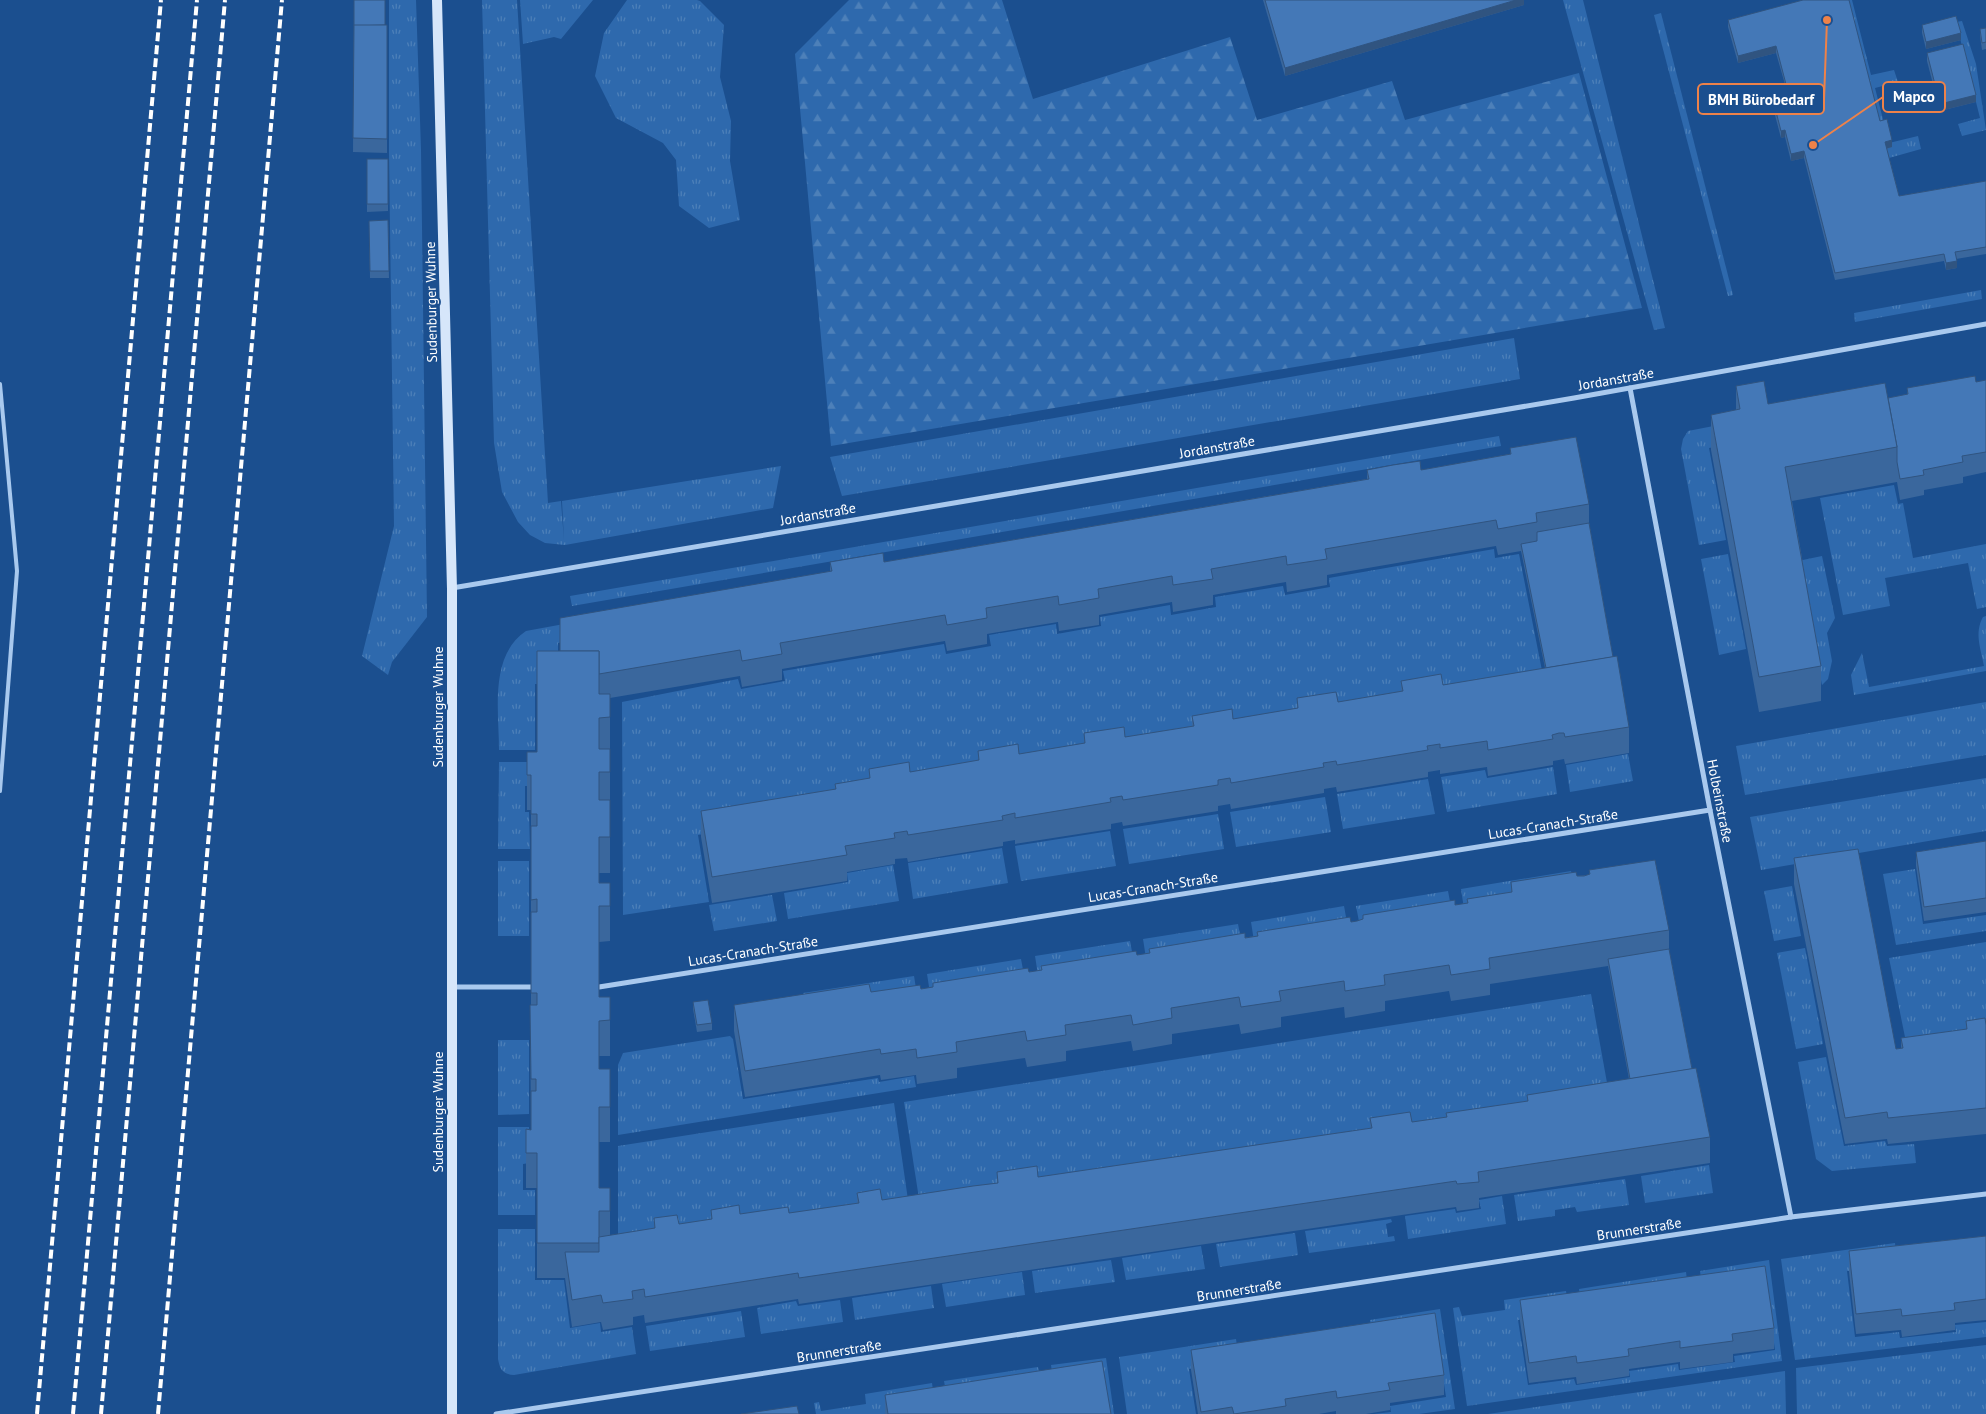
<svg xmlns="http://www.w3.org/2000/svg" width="1986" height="1414" font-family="'PT Sans',sans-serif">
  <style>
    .grass { fill: url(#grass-tufts) }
    .forest { fill: url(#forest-firs) }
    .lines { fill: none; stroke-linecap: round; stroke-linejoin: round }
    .lane { stroke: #a9c9ee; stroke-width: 4 }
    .street { stroke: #a9c9ee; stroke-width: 5 }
    .secondary { stroke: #d6e6fa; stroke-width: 10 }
    .rail { stroke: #fff; stroke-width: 4; stroke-dasharray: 9 4; stroke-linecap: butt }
    .wall { fill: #3a679d }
    .shaded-wall { fill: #305480 }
    .building { fill: #4478b7; stroke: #305480 }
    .labels { text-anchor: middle; stroke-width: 4; stroke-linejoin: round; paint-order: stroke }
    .street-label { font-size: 14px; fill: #fff; stroke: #1b4f8f }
    .leader { fill: none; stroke: #ee8249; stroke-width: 2 }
    .callout-dot { fill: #ee8249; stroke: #1b4f8f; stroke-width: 2 }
    .callout { fill: #1b4f8f; stroke: #ee8249; stroke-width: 2 }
    .callout-label { font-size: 15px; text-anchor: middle; font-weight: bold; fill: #fff }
  </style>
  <defs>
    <pattern id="grass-tufts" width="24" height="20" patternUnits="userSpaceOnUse" patternTransform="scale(1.25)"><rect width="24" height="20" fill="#2e69ad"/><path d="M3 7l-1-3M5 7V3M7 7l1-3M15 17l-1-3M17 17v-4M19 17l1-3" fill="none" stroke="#4d80b9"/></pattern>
    <pattern id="forest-firs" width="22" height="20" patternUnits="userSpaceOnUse" patternTransform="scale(1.25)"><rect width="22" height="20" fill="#2e69ad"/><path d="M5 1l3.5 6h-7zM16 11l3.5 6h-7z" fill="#4d80b9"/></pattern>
  </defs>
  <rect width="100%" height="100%" fill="#1b4f8f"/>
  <!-- grass -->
  <g class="grass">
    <polygon points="389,0 416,0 421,150 427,617 392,662 388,675 362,656 394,526 389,152"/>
    <polygon points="482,0 517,0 548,503 561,501 564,541 562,501 781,466 773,508 565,545 545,543 530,535 518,522 502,492 494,443"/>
    <polygon points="520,0 593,0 561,39 554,37 523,44"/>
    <polygon points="627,0 697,0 700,1 724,25 720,77 731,121 730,161 740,220 709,228 679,206 676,160 663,143 616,118 595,76 604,33"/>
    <polygon points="1563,0 1583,0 1665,328 1654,330"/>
    <polygon points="1848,0 1852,0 1871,75 1894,70 1898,82 1875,88 1889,143 1918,136 1921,149 1889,158"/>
    <polygon points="1661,13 1733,295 1728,296 1654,15"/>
    <polygon points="1962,21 1976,64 1986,130 1962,136 1958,124 1980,118 1956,22"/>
    <polygon points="1981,290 1982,299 1855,322 1854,313"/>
    <polygon points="1514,338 1520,379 842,496 830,457"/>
    <polygon points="1734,422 1738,443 1709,448 1726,540 1699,545 1681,449 1683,439 1688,431"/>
    <polygon points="1499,436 1501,446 572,606 570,596"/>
    <polygon points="1894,485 1898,504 1903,503 1913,558 1986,544 1986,607 1977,609 1968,563 1885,578 1890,606 1843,615 1820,498"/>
    <polygon points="1494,549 1495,558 1519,554 1546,691 698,835 709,902 623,915 622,702 738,679 741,689 785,681 783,671 944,644 946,654 991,646 989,635 1056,624 1057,634 1101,626 1100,617 1170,605 1171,615 1216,607 1215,597 1283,586 1285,595 1330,587 1329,578"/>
    <polygon points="1728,554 1746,649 1719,655 1701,559"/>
    <polygon points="1822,556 1835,618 1827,633 1832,661 1828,679 1822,685 1798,561"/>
    <path d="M 613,615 L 616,633 L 558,643 L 558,685 L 535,684 L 535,750 L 499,750 C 499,711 489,656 526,631 Z"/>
    <path d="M 1986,616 L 1986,671 L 1854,695 L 1851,675 L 1862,653 L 1869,687 L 1984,666 C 1981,649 1974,633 1983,617 Z"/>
    <polygon points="1986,702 1986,755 1745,795 1736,746"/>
    <polygon points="1628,754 1633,781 1570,792 1566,765"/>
    <polygon points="499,762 535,762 536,786 525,786 525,812 529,812 530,849 498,849"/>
    <polygon points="1553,767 1557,794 1447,812 1441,777 1485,770 1487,778"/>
    <polygon points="1986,778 1986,831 1761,870 1750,817"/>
    <polygon points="1428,779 1435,814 1343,829 1337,794"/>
    <polygon points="1325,797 1331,832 1236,847 1230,812"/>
    <polygon points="1218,814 1224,849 1129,864 1123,829"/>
    <polygon points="1110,831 1116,866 1021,881 1015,846"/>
    <polygon points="1002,848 1008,883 913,899 908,863"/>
    <rect x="498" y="861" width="31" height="75"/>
    <polygon points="893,865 899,901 788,919 784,893 848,882 847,873"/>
    <polygon points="1915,869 1923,924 1986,915 1986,931 1896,945 1883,874"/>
    <polygon points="1571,871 1576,896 1466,922 1461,889"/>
    <polygon points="1792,886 1801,936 1774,941 1764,891"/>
    <polygon points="1448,891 1454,923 1362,937 1356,906"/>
    <polygon points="772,895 777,921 714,931 709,905"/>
    <polygon points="1344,906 1350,939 1256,954 1251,922"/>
    <polygon points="1238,924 1244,956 1148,971 1143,939"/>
    <polygon points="1130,941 1136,973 1040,988 1035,956"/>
    <polygon points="1986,942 1986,1030 1906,1042 1889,958"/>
    <polygon points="1805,948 1823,1044 1796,1049 1777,953"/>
    <polygon points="1021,959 1027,991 932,1006 927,974"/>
    <polygon points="914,976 919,1008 807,1017 803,993"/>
    <polygon points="1591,994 1611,1105 922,1218 904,1102"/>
    <polygon points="730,1036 733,1039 743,1099 878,1078 879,1082 914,1076 916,1087 618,1135 618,1065 623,1053"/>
    <polygon points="498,1040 529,1040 529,1114 498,1115"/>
    <polygon points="1826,1057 1844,1146 1885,1141 1887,1146 1914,1144 1916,1163 1832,1171 1816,1159 1798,1062"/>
    <polygon points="894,1103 908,1200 618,1240 618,1146"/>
    <polygon points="498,1127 529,1127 529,1163 523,1164 523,1190 535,1190 535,1215 498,1215"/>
    <polygon points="1709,1165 1713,1193 1645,1203 1641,1176"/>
    <polygon points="1625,1179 1629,1205 1577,1212 1575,1207 1555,1210 1555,1216 1518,1221 1514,1195"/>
    <polygon points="1502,1196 1506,1224 1408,1239 1405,1216 1455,1209 1456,1213 1481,1209 1479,1200"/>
    <polygon points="1391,1219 1392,1222 1386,1224 1388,1237 1394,1236 1395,1241 1309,1253 1305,1231"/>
    <path d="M 498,1229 L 535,1229 L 535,1280 L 564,1280 L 570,1328 L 600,1323 L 601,1332 L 632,1327 L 636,1354 L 514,1375 C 503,1374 500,1370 498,1359 Z"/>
    <polygon points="1295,1233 1298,1255 1220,1267 1216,1244"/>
    <polygon points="1895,1243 1897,1265 1847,1271 1855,1337 1899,1332 1900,1338 1956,1332 1955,1325 1986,1322 1986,1337 1795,1360 1781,1259"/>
    <polygon points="1201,1246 1205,1269 1126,1280 1122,1258"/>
    <polygon points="1111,1260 1115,1282 1035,1293 1032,1271"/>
    <polygon points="1769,1260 1782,1361 1467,1406 1453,1308 1459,1307 1462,1316 1505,1310 1504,1300 1566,1291 1569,1312 1518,1320 1528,1385 1574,1379 1576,1385 1630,1377 1629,1371 1678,1364 1679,1370 1735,1362 1734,1356 1775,1350 1766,1285 1703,1293 1700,1271"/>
    <polygon points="1022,1272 1025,1295 946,1307 942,1284"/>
    <polygon points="1686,1272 1689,1295 1582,1311 1579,1289"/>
    <polygon points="931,1286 934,1308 855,1320 852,1298"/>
    <polygon points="840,1300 843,1322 761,1334 757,1308 796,1301 798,1306"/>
    <polygon points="1440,1309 1455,1409 1419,1414 1374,1414 1391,1412 1390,1406 1446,1397 1436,1331 1373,1341 1370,1320"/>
    <polygon points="741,1311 745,1337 650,1351 646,1326"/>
    <polygon points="1236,1339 1239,1360 1189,1369 1196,1414 1127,1414 1119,1357"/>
    <polygon points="1986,1345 1986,1414 1797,1414 1796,1368"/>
    <polygon points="1106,1358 1114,1414 1109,1414 1054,1387 1051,1365"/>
    <polygon points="1038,1367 1042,1390 948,1403 944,1381"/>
    <polygon points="1785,1371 1786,1414 1488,1414"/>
    <polygon points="932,1383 935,1406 884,1414 816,1414 814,1403 819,1402 821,1411 866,1404 865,1394"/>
  </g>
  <!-- forest -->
  <polygon class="forest" points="849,0 1002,0 1033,99 1230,37 1257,120 1392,81 1405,120 1579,73 1642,308 831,446 795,54"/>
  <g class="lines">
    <!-- lane -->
    <polyline class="lane" points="0,384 17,571 0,791"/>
    <!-- street -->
    <g class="street">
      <polyline points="1630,388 1710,810 1791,1217"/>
      <polyline points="452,588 1574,398 1986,324"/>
      <polyline points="452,987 531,987"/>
      <polyline points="599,987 1710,810"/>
      <polyline points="496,1414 1791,1217 1986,1194"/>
    </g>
    <!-- secondary -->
    <polyline class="secondary" points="437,0 452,589 452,1414"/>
    <!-- rail -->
    <g class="rail">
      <polyline points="37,1414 161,0"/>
      <polyline points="73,1414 197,0"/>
      <polyline points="101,1414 225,0"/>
      <polyline points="158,1414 282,0"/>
    </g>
  </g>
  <!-- wall -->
  <g class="wall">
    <polygon points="354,0 385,25 387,25 387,153 353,152"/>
    <polygon points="1263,0 1524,0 1524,5 1285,76"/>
    <polygon points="1803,0 1880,121 1892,147 1887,149 1899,196 1986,181 1986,254 1956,259 1957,268 1946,270 1944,261 1835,280 1804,158 1791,161 1785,137 1781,138 1771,100 1771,92 1786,88 1776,53 1738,63 1728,27 1728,20"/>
    <polygon points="1922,25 1961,40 1926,49 1922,33"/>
    <polygon points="1986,28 1986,49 1982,50 1980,36 1980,29"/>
    <polygon points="1927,53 1976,102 1940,111 1927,61"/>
    <polygon points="367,159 388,159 388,211 367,212"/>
    <polygon points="388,220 389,278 370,278 369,221"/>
    <polygon points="1986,380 1986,472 1963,477 1963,483 1924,490 1924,495 1900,500 1897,482 1792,501 1821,666 1821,701 1759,712 1711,450 1711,415 1736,410 1736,386 1768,404 1888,398 1907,395 1907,388 1976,382"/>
    <polygon points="1510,448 1589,504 1589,523 1613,657 1629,727 1629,753 1565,764 1564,759 1559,760 1553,761 1553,765 1488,776 1487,767 1440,774 1440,770 1428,772 1428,777 1337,792 1336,787 1324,789 1324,793 1231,809 1230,804 1218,806 1218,811 1123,826 1122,822 1111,824 1111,829 1015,844 1015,840 1003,842 1003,846 908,862 907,858 895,859 895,864 847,872 847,881 712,903 701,837 701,811 835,789 835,784 869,779 869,769 910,772 978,761 978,751 1019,754 1084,743 1084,733 1125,737 1192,726 1192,716 1233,719 1297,708 1297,698 1338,702 1401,691 1401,681 1443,685 1545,668 1521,551 1498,555 1496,546 1327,575 1327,585 1287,592 1286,582 1213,595 1213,605 1173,612 1172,602 1099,615 1099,625 1059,631 1058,622 987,634 987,644 947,651 945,641 782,669 782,680 742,687 740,676 610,698 610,873 599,873 599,883 610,883 610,941 599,942 599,997 610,997 610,1056 599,1056 599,1069 610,1069 610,1142 599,1142 599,1188 610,1188 610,1236 654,1228 654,1218 679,1224 711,1219 711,1210 740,1214 789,1213 857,1203 857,1193 882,1200 997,1183 997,1172 1038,1177 1370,1128 1370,1118 1412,1122 1446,1117 1446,1113 1527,1101 1527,1095 1629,1079 1608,966 1490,984 1490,995 1451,1001 1449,991 1385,1001 1385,1011 1345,1018 1344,1007 1281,1017 1281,1027 1241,1034 1239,1024 1172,1034 1172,1044 1133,1051 1131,1041 1066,1051 1066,1061 1027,1067 1025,1058 957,1068 957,1078 917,1084 916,1075 881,1080 880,1075 745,1097 734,1031 734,1005 871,992 921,989 1137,955 1149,953 1149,949 1257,936 1257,932 1351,922 1467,903 1467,899 1511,892 1511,882 1577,876 1589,875 1589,870 1669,930 1669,949 1692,1069 1710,1137 1710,1163 1479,1198 1479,1208 1457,1211 1456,1207 799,1304 798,1299 645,1323 644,1315 633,1317 633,1325 603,1330 601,1322 572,1327 565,1278 537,1278 537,1188 526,1188 526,1129 531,1130 530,1005 531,1005 531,810 527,810 527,752 537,752 560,651 830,571 830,562 884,562 1367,479 1367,470 1421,470 1510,454"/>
    <polygon points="1986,841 1986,912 1924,921 1916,866 1916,852"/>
    <polygon points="1794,858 1896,1049 1901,1048 1901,1038 1966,1030 1966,1021 1986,1025 1986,1134 1888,1144 1887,1139 1845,1144 1794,884"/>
    <polygon points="693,1002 712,1023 712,1030 697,1032 693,1009"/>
    <polygon points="1986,1236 1986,1320 1955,1323 1955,1330 1902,1337 1901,1330 1856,1334 1849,1272 1849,1251"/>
    <polygon points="1520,1300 1774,1328 1774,1349 1733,1354 1733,1362 1680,1369 1680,1362 1629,1369 1629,1376 1577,1384 1576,1377 1529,1383 1520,1321"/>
    <polygon points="1191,1350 1444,1375 1444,1395 1390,1403 1390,1410 1366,1414 1336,1414 1336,1411 1319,1414 1198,1414 1191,1370"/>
    <polygon points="885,1395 1111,1414 885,1414"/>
  </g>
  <!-- shaded-wall -->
  <g class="shaded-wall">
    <polygon points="1516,0 1524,0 1524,5 1285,76 1285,68"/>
    <polygon points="1961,33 1961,40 1926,49 1926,42"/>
    <polygon points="1776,46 1776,53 1738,63 1738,56"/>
    <polygon points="1976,95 1976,102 1940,111 1940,104"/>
    <polygon points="1785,130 1785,137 1781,138 1781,131"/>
    <polygon points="1892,140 1892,147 1885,149 1885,142"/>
    <polygon points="1804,151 1804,158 1791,161 1791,154"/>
    <polygon points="1957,261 1957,268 1946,270 1946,263"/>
  </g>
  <!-- building -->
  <g class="building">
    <polygon points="354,0 385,0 385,25 354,26"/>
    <polygon points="1265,0 1516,0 1285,68"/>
    <polygon points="1803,0 1849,0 1880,121 1887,119 1892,140 1885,142 1899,196 1986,181 1986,247 1955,252 1957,261 1946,263 1944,254 1835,273 1804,151 1791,154 1785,130 1781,131 1771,92 1787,88 1776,46 1738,56 1728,20"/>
    <polygon points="1956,16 1961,33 1926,42 1922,25"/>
    <polygon points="354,25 387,25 387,139 353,138"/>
    <polygon points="1986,28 1986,42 1982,43 1980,29"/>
    <polygon points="1963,44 1976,95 1940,104 1927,53"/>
    <rect x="367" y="159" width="21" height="45"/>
    <polygon points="388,220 389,271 370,271 369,221"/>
    <polygon points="1975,376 1976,382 1986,380 1986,452 1962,456 1963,462 1923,470 1924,475 1900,479 1897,462 1897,447 1888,398 1908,394 1907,388"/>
    <polygon points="1764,381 1768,404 1885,383 1897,447 1785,467 1821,666 1759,677 1711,415 1740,409 1736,386"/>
    <polygon points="1576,437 1589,504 1536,513 1537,522 1498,529 1496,520 1325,549 1327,559 1287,565 1286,556 1211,569 1213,579 1173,585 1172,576 1098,589 1099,598 1059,605 1058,596 986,608 987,618 947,625 945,615 780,643 782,654 742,661 740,650 599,674 599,651 560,651 560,618 832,571 830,562 883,553 884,562 1369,479 1367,470 1393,465 1420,461 1421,470 1511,454 1510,448"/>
    <polygon points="1589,523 1613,657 1546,668 1521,544 1537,541 1537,532"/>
    <polygon points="537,651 599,651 599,694 610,694 610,717 599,718 599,749 610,749 610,772 599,772 599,800 610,800 610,837 599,837 599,883 610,883 610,906 599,906 599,997 610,997 610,1020 599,1021 599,1069 610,1069 610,1107 599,1107 599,1188 610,1188 610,1211 599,1211 599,1243 537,1243 537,1153 526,1153 526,1129 531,1130 531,1091 536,1091 536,1079 531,1079 530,1005 537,1005 537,993 531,993 531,912 537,912 537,899 531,900 531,826 537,826 537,814 531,814 531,775 527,775 527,752 537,752"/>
    <polygon points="1617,656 1629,727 1565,737 1564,733 1559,733 1552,735 1553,739 1488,750 1487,741 1440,748 1440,744 1427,746 1428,750 1337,765 1336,761 1323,763 1324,767 1231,783 1230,778 1218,780 1218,785 1123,800 1122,796 1110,798 1111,802 1015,818 1015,813 1002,816 1003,820 908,835 907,831 894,833 895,838 845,846 847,855 712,877 701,811 836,789 835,784 870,778 869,769 909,762 910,772 979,760 978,751 1018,744 1019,754 1085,743 1084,733 1124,727 1125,737 1194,726 1192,716 1232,709 1233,719 1298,708 1297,698 1336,692 1338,702 1403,691 1401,681 1441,674 1443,685"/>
    <polygon points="1986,841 1986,898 1924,907 1916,852"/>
    <polygon points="1858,849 1896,1049 1903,1048 1901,1038 1967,1029 1966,1021 1985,1018 1986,1025 1986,1108 1888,1118 1887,1112 1845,1118 1794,858"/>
    <polygon points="1655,860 1669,930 1489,958 1490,969 1451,975 1449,965 1384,975 1385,985 1345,991 1344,981 1279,991 1281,1001 1241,1007 1239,997 1171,1008 1172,1018 1133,1025 1131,1015 1065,1025 1066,1035 1027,1041 1025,1031 956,1042 957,1052 917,1058 916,1049 881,1054 880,1049 745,1071 734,1005 869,984 871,992 920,985 921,989 933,987 933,983 1028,968 1029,972 1042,970 1041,966 1136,951 1137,955 1150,953 1149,949 1245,933 1245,938 1258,936 1257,932 1350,917 1351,922 1357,921 1363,919 1363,915 1455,900 1455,905 1468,903 1467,899 1512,892 1511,882 1576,872 1577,876 1584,876 1590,874 1589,870"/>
    <polygon points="1669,949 1692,1069 1630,1079 1608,959"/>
    <polygon points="708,1000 712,1023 697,1025 693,1002"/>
    <polygon points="1696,1068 1710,1137 1478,1172 1479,1182 1457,1184 1456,1181 799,1278 798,1273 645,1297 644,1289 632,1291 633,1299 603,1303 601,1295 572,1300 565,1252 599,1252 599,1237 655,1228 654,1218 677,1215 679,1224 712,1219 711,1210 739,1205 740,1214 788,1207 789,1213 859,1203 857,1193 880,1189 882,1200 973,1186 998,1183 997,1172 1037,1166 1038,1177 1372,1128 1370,1118 1410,1112 1412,1122 1447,1117 1446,1113 1528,1101 1527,1095"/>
    <polygon points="1986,1236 1986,1299 1954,1303 1955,1310 1902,1316 1901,1309 1856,1314 1849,1251"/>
    <polygon points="1765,1266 1774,1328 1732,1334 1733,1341 1680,1348 1680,1341 1628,1349 1629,1356 1577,1363 1576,1356 1529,1363 1520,1300"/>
    <polygon points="1435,1313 1444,1375 1388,1383 1390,1390 1337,1398 1336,1391 1285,1399 1286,1406 1234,1414 1232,1407 1201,1412 1191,1350"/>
    <polygon points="1102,1361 1111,1414 888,1414 885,1395"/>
    <polygon points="797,1406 799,1414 741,1414"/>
  </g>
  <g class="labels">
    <!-- street labels -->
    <g class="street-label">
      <text transform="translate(431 302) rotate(-91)" y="5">Sudenburger Wuhne</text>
      <text transform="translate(1616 379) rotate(-10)" y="5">Jordanstraße</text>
      <text transform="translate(1217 447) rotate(-10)" y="5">Jordanstraße</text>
      <text transform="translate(818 514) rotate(-10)" y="5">Jordanstraße</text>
      <text transform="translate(438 707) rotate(-90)" y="5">Sudenburger Wuhne</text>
      <text transform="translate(1720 801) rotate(79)" y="5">Holbeinstraße</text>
      <text transform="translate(1553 824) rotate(-9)" y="5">Lucas-Cranach-Straße</text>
      <text transform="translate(1153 887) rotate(-9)" y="5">Lucas-Cranach-Straße</text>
      <text transform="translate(753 951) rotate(-9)" y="5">Lucas-Cranach-Straße</text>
      <text transform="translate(438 1112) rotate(-90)" y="5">Sudenburger Wuhne</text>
      <text transform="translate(1639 1229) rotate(-9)" y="5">Brunnerstraße</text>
      <text transform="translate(1239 1290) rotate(-9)" y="5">Brunnerstraße</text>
      <text transform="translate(839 1351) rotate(-9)" y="5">Brunnerstraße</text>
    </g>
  </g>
  <!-- callouts -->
  <path class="leader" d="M1813 145L1883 97M1827 20L1824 99"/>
  <g class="callout-dot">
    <circle cx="1813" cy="145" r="5"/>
    <circle cx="1827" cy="20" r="5"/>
  </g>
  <g class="callout">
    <rect x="1883" y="82" width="62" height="30" rx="5"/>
    <rect x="1698" y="84" width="126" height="30" rx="5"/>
  </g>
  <g class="callout-label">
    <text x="1914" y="102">Mapco</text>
    <text x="1761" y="105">BMH Bürobedarf</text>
  </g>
</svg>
